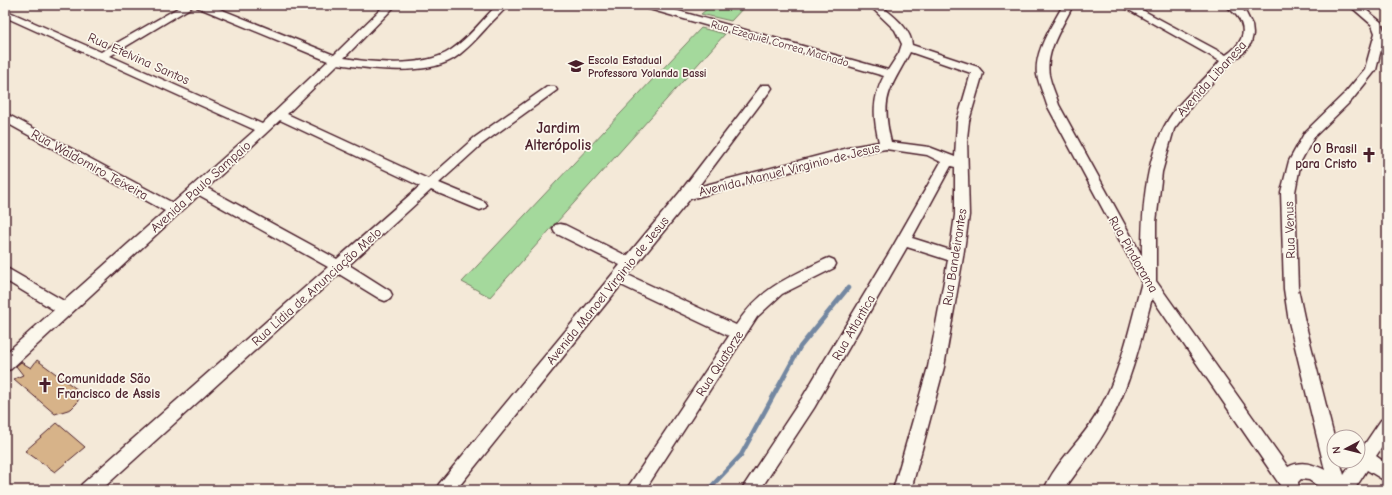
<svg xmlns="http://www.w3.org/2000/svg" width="1392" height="495" font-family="'Comic Neue',sans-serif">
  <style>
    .green { fill: #a4d99c; stroke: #777c64 }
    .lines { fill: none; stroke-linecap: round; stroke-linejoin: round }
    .stream { stroke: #7387a1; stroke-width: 4.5 }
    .building { fill: #d7b389; stroke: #4a1f2b }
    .minor-casing { stroke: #4a1f2b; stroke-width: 3 }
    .minor { fill: #fbf7ec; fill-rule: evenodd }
    .labels { text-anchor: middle; stroke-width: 3.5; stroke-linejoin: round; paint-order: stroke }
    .far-street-label { font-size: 11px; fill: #4a1f2b; stroke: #fbf7ec }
    .far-poi-label { font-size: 11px; font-weight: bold; fill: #4a1f2b; stroke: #fbf7ec; text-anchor: start }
    .street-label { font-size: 13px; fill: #4a1f2b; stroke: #fbf7ec }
    .poi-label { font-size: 13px; font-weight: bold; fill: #4a1f2b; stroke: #fbf7ec; text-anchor: end }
    .quarter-label { font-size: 15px; font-weight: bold; fill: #4a1f2b; stroke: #fbf7ec }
  </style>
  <rect width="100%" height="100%" fill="#f4e9d8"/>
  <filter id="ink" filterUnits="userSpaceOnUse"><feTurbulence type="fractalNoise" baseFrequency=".025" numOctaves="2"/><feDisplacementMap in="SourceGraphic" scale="8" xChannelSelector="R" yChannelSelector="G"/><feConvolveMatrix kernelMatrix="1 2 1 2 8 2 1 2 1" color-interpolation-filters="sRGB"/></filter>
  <g filter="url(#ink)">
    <!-- green -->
    <g class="green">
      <polygon points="712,5 746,5 731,21 701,14"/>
      <polygon points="701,28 725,34 490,297 462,282"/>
    </g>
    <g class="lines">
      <!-- stream -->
      <polyline class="stream" points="708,490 741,455 800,347 848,288"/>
    </g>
    <!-- building -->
    <g class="building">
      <polygon points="37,360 78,390 80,395 77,403 71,409 55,414 14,379 23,375 16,366 21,362 31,368"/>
      <polygon points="57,423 85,447 55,472 25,451"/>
    </g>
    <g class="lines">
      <defs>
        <g id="minor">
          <path d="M 183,5 L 195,5 L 110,56 L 262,124 L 328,61 L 197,7 L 196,5 L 210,5 L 334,55 L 385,5 L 396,5 L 344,58 C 374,63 425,68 451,50 C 469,38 482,20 497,5 L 508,5 C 503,12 495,18 489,25 C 478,37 467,50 453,59 C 424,76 370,69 338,64 L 287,114 L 428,179 L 474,138 L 547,87 L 555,87 L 557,90 L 482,144 L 439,183 L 485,202 L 487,205 L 485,208 L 480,210 L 475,208 L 431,190 L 349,265 L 390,291 L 392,295 L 390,299 L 385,301 L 380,299 L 339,274 L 101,490 L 79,490 L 82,484 L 328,267 L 199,195 L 11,369 L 5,371 L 5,354 L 54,310 L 5,280 L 5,267 L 64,301 L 165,211 L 5,122 L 5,113 L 173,203 L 255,130 L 5,17 L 5,10 L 101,52 ZM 280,120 L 420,186 L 337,259 L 207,188 Z"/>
          <path d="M 641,5 L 657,5 L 888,70 L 899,53 L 902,44 L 895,30 L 869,5 L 880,5 C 892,15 911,28 912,45 L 978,67 L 983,73 L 969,121 L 967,138 L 969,215 L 963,257 L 944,367 L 911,490 L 893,490 L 928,367 L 948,260 L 907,247 L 814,408 L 760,490 L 741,490 L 802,398 L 892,248 L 941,162 L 927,155 L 886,149 L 856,154 L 690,199 L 628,275 L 736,325 C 761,288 785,279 824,260 L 829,258 L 834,260 L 836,264 L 834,268 L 782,294 L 757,317 L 645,490 L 626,490 L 729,336 L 621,285 L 456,490 L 436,490 L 439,484 L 620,265 L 555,233 L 553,229 L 555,225 L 560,224 L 565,225 L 627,256 L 680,192 L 762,85 L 770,85 L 772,88 L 770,91 L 698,187 L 856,146 L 879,142 C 873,118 872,98 884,76 L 642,7 ZM 910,52 L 971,73 L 957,121 L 955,157 L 929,147 L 891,142 C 880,96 890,90 910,52 ZM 951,166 L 955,167 L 955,215 L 950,250 L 912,238 Z"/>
          <path d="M 1063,5 L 1073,5 C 1063,26 1045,51 1049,75 C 1051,85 1056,95 1059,105 L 1142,256 C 1142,208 1145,151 1174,111 C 1188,93 1206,79 1220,61 L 1120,5 L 1133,5 L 1226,55 C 1239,46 1250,33 1237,16 C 1234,12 1229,9 1226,5 L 1237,5 L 1246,13 L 1252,25 L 1253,34 L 1251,43 L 1243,53 L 1230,62 L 1222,73 L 1199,96 L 1174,129 L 1162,172 L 1156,222 L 1156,281 L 1288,467 C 1301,460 1313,464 1325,470 L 1289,322 L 1284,289 L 1281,192 L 1289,161 L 1305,132 L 1344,94 L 1365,69 L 1375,33 L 1372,25 L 1349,5 L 1360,5 L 1381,22 L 1385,33 L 1376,70 L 1352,100 L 1314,137 L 1301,161 L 1295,192 L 1298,289 L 1305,322 L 1334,437 L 1334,461 L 1340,461 L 1344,475 L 1353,461 L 1358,461 L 1358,454 L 1381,420 L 1387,417 L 1387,440 L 1376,456 L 1387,464 L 1387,482 L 1367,470 L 1354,490 L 1324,490 L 1309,480 L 1301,479 L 1298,482 L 1299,490 L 1281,490 L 1280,485 L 1152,298 C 1141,340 1131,383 1110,422 C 1098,446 1079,468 1064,490 L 1044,490 C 1056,461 1083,439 1098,412 C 1121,373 1130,325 1142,282 L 1047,105 C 1044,95 1039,85 1037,75 C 1034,51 1052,26 1063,5 Z"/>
        </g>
      </defs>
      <!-- minor casing -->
      <use href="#minor" class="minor-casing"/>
      <!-- minor -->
      <use href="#minor" class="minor"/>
    </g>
  </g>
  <!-- icons -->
  <defs>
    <symbol id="school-bare" viewBox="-9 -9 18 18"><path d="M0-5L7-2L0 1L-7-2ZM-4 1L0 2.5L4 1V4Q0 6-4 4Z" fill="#4a1f2b" stroke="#fbf7ec" stroke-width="2.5" paint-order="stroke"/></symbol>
    <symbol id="church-bare" viewBox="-9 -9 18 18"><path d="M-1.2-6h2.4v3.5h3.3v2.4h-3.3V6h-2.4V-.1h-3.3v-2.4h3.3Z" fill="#4a1f2b" stroke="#fbf7ec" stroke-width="2.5" paint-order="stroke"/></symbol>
  </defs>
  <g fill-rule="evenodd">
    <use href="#school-bare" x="565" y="55" width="22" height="22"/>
    <use href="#church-bare" x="1358" y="144" width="22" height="22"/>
    <use href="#church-bare" x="34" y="374" width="22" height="22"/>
  </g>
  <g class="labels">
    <!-- far-street labels -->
    <g class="far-street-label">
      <text transform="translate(780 43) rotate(16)" y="4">Rua Ezequiel Correa Machado</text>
    </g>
    <!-- far-poi labels -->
    <g class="far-poi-label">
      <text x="588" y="64">Escola Estadual<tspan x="588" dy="13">Professora Yolanda Bassi</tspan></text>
    </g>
    <!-- street labels -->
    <g class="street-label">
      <text transform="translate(139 58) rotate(24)" y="5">Rua Etelvina Santos</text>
      <text transform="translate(1211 78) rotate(-48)" y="5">Avenida Libanesa</text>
      <text transform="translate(90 164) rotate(29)" y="5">Rua Waldomiro Teixeira</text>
      <text transform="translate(789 169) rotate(-14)" y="5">Avenida Manuel Virginio de Jesus</text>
      <text transform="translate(200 186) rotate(-42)" y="5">Avenida Paulo Sampaio</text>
      <text transform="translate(1289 230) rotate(-92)" y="5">Rua Venus</text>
      <text transform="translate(1134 254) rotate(60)" y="5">Rua Pindorama</text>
      <text transform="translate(954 257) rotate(-81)" y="5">Rua Bandeirantes</text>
      <text transform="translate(316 286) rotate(-42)" y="5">Rua Lídia de Anunciação Melo</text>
      <text transform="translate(607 290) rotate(-51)" y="5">Avenida Manoel Virginio de Jesus</text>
      <text transform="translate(853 327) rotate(-60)" y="5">Rua Atlantica</text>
      <text transform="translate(719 363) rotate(-57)" y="5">Rua Quatorze</text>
    </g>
    <!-- poi labels -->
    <g class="poi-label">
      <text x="1357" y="153">O Brasil<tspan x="1357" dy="15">para Cristo</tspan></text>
      <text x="57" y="383" text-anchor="start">Comunidade São<tspan x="57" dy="15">Francisco de Assis</tspan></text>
    </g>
    <!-- quarter labels -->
    <g class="quarter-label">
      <text x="558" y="133">Jardim<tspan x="558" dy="17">Alterópolis</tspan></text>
    </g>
  </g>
  <!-- margin -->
  <rect width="1392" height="495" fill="none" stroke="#fbf7ec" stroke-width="20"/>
  <rect x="10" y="10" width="1372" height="475" fill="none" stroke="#4a1f2b" stroke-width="1.5" filter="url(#ink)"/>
  <!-- north arrow -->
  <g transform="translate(1346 449) rotate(263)"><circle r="19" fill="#fbf7ec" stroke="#b4a19f"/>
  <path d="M0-3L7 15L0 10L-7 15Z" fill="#4a1f2b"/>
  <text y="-6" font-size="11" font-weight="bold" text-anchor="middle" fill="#4a1f2b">N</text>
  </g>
</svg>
